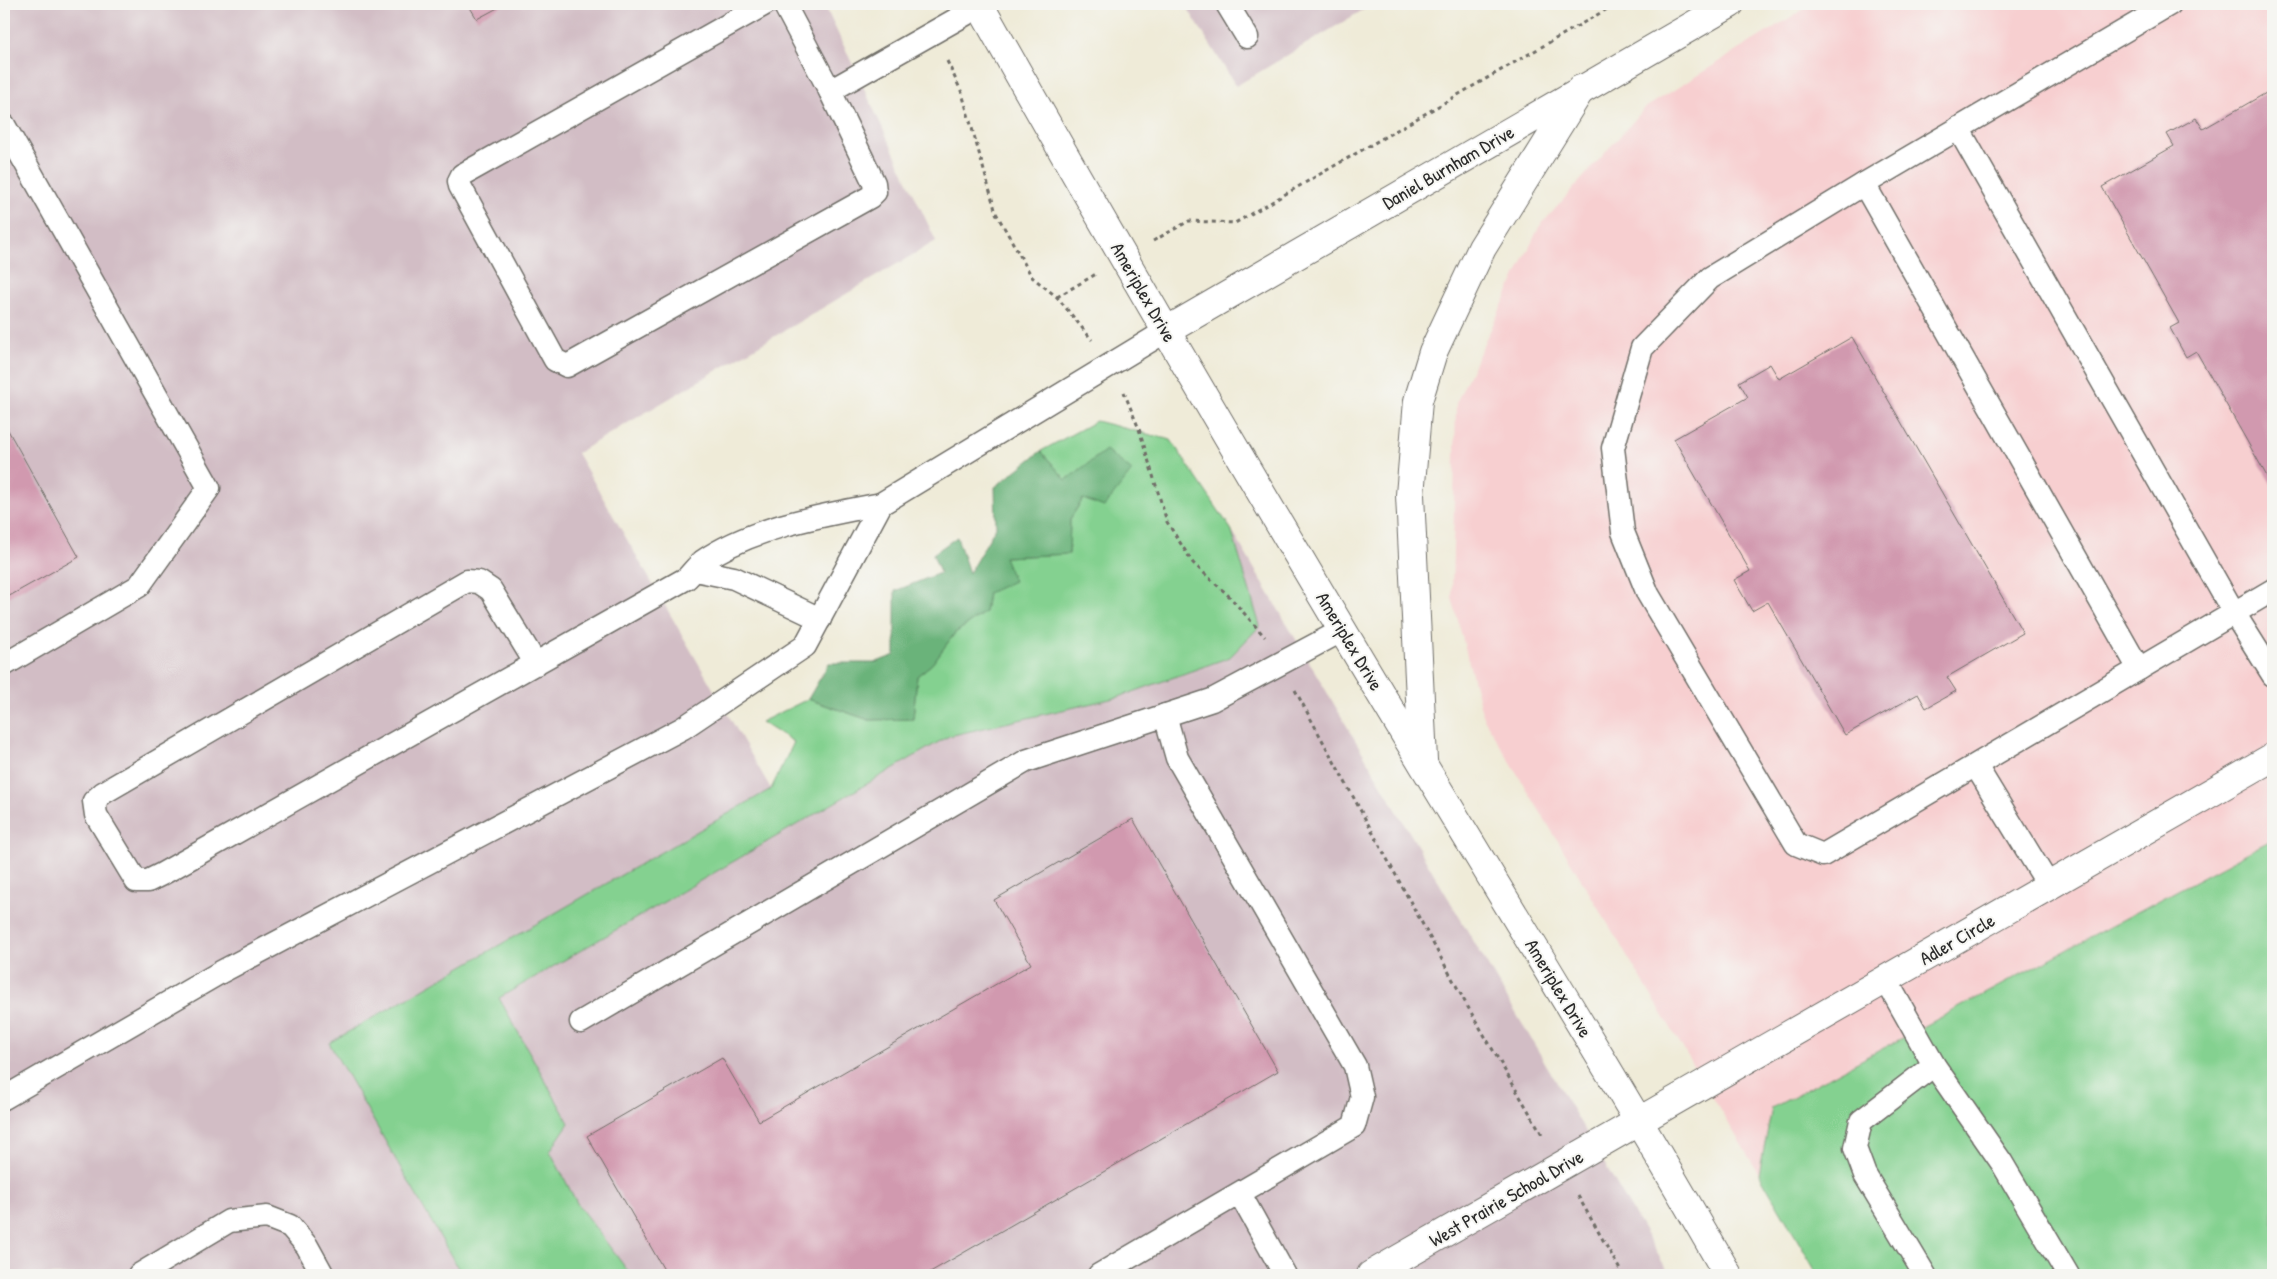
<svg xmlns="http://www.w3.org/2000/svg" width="2277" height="1279" font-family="'Patrick Hand',sans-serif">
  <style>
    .built { fill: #f7cfd0 }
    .industrial { fill: #d2bdc5 }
    .green { fill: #84d190; stroke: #587e5e }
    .forest { fill: #6bb37a; stroke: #4b6f52 }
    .building { fill: #d199af }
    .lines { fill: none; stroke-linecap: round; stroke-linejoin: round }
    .service-casing { stroke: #706e68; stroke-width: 25 }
    .minor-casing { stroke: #706e68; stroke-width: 30 }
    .path { stroke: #706e68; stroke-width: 3; stroke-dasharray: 4 4; stroke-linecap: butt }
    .service { stroke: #fff; stroke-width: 22 }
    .minor { stroke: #fff; stroke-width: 28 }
    .labels { text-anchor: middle; stroke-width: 4; stroke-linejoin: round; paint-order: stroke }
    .street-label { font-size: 19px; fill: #2b2b2b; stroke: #f6f6f2 }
  </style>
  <rect width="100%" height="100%" fill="#f6f6f2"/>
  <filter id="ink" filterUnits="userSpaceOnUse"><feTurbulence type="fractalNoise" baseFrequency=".02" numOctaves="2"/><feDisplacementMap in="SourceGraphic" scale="10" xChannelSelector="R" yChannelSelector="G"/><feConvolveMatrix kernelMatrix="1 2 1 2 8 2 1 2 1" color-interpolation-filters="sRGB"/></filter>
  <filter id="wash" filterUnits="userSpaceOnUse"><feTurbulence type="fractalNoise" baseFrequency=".0096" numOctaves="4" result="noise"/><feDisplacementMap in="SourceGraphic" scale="20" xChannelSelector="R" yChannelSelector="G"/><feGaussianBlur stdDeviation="1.12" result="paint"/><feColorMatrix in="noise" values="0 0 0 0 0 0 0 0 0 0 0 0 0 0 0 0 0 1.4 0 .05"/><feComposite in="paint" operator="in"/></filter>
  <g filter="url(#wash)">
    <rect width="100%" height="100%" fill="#efebd8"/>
    <!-- built -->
    <polygon class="built" points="1812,4 2273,4 2273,839 1772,1108 1759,1174 1483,717 1452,598 1456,403 1539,227 1645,108"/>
    <!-- industrial -->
    <g class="industrial">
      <polygon points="4,4 824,4 936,241 577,453 771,789 329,1043 462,1275 4,1275"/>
      <polygon points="1185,4 1373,4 1236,86"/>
      <polygon points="1231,529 1670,1275 599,1275 449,1022 499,998 949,736 1119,697 1230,657 1260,626"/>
    </g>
    <!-- green -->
    <g class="green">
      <polygon points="1096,421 1171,440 1231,529 1260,626 1230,657 1119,697 949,736 499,998 569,1123 550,1151 578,1205 631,1275 462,1275 329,1043 771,789 794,742 761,722 808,699 869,720 913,719 917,676 932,664 955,633 985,612 988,593 1004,557 1069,554 1070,519 1083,499 1106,451 1066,480 1041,451"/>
      <polygon points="2273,839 2273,1275 1818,1275 1759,1174 1772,1108"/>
    </g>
    <!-- forest -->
    <polygon class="forest" points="1106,450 1132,471 1104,507 1083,499 1070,519 1069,554 1004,557 1014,581 988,593 985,612 955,633 932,664 917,676 913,719 869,720 808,699 829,663 874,663 895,655 895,591 940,573 933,554 957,537 969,573 996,527 995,487 1041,451 1066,480"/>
    <g id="blocks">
      <!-- building -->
      <g class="building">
        <polygon points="468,4 505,4 477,19"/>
        <polygon points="2273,89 2273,487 2196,351 2186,357 2170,328 2179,323 2102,187 2174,146 2167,134 2196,118 2203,129"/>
        <polygon points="1852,337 2023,633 1947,677 1956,691 1926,708 1918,694 1845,735 1768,602 1752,611 1734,580 1750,571 1674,439 1748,397 1739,382 1770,364 1779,379"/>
        <polygon points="4,423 79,557 4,599"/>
        <polygon points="1133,819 1278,1071 925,1275 667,1275 587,1136 722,1058 759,1121 1031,964 994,900"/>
      </g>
    </g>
  </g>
  <g filter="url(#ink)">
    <use href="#blocks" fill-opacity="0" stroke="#706e68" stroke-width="1"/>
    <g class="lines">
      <defs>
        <g id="service">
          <polyline points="765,4 462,175 459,181 460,186 555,360 567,366 870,197 875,192 874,183 830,91 784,4"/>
          <polyline points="1227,4 1247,37"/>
          <polyline points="2170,4 1864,184 1710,278 1642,348 1613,448 1623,532 1648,594 1796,844 1823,855 2273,590"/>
          <polyline points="830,91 980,6"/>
          <polyline points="4,125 209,488 139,586 4,665"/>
          <polyline points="1958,128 2234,613 2273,675"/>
          <polyline points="1864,184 2139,669"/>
          <polyline points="695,570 734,578 820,619"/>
          <path d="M 536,664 L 491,590 L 479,582 L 467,581 L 103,793 L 94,801 L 96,815 L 136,881 L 148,881 L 162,874 L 687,578 C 692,573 697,566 703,561 C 752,527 824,515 881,504"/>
          <polyline points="1976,766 2049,886"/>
          <polyline points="1886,980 1934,1065 2002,1163 2068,1275"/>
          <polyline points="581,1022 1026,761 1212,700 1343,630"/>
          <polyline points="4,1098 221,972 683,728 805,646 881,504 1166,331"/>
          <polyline points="1240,1194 1285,1275"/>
          <polyline points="139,1275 229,1221 267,1217 290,1226 307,1246 323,1275"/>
          <polyline points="1099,1275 1354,1126 1362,1097 1355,1066 1177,758 1165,715"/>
          <polyline points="1925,1275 1865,1175 1855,1148 1861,1121 1934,1065"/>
        </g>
        <g id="minor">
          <path d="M 979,4 C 1123,260 1272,514 1424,766 C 1526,935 1630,1103 1728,1275"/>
          <polyline points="1166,331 1730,4"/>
          <polyline points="1423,760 1410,495 1418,401 1433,352 1482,248 1581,89"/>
          <polyline points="1371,1275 2273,757"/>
        </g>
      </defs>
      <!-- service casing -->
      <use href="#service" class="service-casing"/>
      <!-- minor casing -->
      <use href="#minor" class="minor-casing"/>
      <!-- path -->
      <g class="path">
        <polyline points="947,61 962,93 996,213 1032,277 1057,297 1092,340"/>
        <polyline points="1153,241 1189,221 1235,223 1616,4"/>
        <polyline points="1057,297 1096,274"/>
        <polyline points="1124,392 1139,429 1167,522 1193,563 1230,597 1265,637"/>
        <polyline points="1295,690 1465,1002 1543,1136"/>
        <polyline points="1578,1196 1623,1275"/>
      </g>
      <!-- service -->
      <use href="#service" class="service"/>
      <!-- minor -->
      <use href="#minor" class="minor"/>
    </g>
  </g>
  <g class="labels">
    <!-- street labels -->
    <g class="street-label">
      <text transform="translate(1448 167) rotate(-30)" y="7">Daniel Burnham Drive</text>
      <text transform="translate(1144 292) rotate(60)" y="7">Ameriplex Drive</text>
      <text transform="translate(1350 641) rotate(59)" y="7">Ameriplex Drive</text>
      <text transform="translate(1957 939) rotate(-30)" y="7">Adler Circle</text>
      <text transform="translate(1559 988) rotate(59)" y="7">Ameriplex Drive</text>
      <text transform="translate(1506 1198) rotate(-30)" y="7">West Prairie School Drive</text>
    </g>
  </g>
  <!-- margin -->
  <rect width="2277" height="1279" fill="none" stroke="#f6f6f2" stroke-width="20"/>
</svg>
